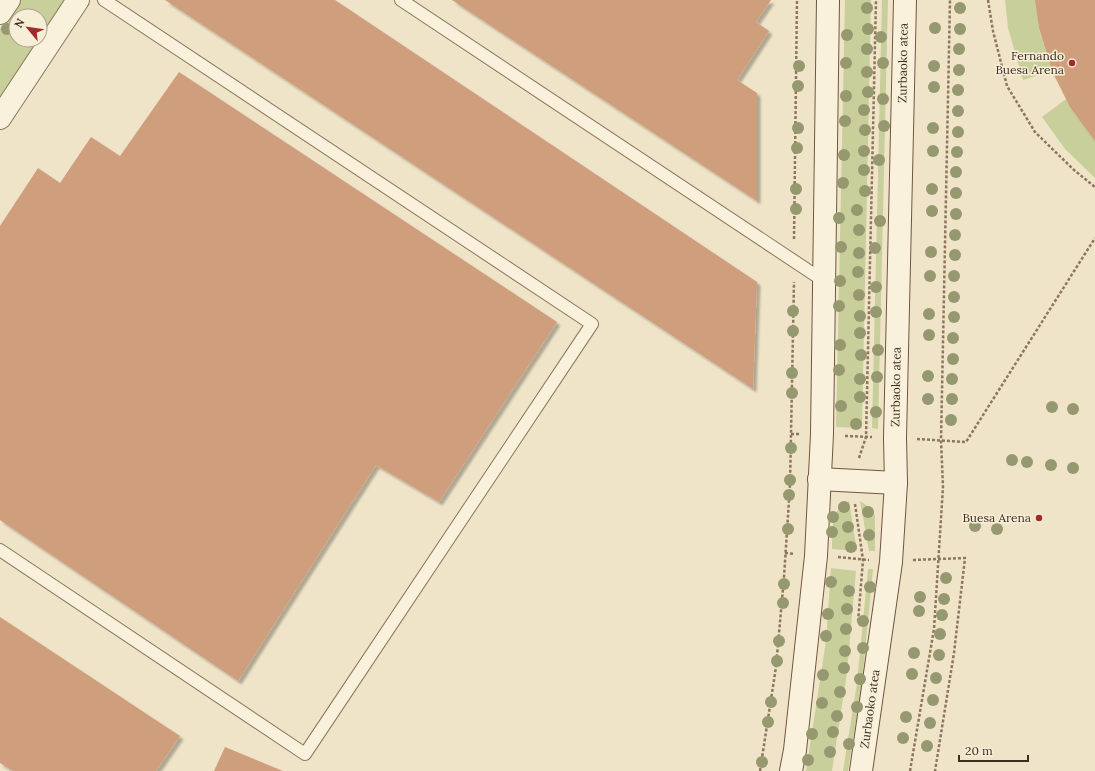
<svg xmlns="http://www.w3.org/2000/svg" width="1095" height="771" font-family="Lora,serif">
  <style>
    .green { fill: #c9cf9b }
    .building { fill: #cf9f7d; filter: url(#shadow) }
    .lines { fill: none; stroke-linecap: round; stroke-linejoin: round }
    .lane-casing { stroke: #8d765c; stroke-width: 14 }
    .street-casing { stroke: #8d765c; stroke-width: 24 }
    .secondary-casing { stroke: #6f573f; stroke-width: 24 }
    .path { stroke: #8d765c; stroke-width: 2.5; stroke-dasharray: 3 2; stroke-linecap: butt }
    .lane { stroke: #faf1dc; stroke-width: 12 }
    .street { stroke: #faf1dc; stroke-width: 22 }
    .secondary { stroke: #faf1dc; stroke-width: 22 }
    .tree { fill: #96986f }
    .poi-dot { fill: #9e2a2b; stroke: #f7eed8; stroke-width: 1.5 }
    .labels { text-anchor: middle; stroke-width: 3; stroke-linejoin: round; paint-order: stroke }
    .poi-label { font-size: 12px; fill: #3d2e20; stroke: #f7eed8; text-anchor: end }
    .street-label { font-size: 12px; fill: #3d2e20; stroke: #f7eed8 }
  </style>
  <defs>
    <filter id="shadow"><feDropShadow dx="3.5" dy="3.5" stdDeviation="1" flood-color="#0004"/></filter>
  </defs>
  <rect width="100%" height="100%" fill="#f0e4c8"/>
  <!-- green -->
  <g class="green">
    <polygon points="19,0 66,0 40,40 40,16 16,16 16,40 40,40 0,100 0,29"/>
    <polygon points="845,0 871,0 862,428 836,427"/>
    <polygon points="882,0 888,0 878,429 872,428"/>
    <polygon points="1005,0 1036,0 1039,29 1052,71 1023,80 1008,28"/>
    <polygon points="1066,99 1095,138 1095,178 1065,149 1042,117"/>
    <path d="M 849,501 L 857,551 L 832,549 C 833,530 829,511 849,501 Z"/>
    <polygon points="860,501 872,509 875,516 875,551 869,551"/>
    <polygon points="831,568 856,571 847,673 832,771 806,771 826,641"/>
    <polygon points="868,569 873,569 862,683 848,771 843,771 857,683"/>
  </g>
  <!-- building -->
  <g class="building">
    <polygon points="165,0 335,0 757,282 753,389"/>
    <polygon points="452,0 771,0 756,22 769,31 737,80 757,93 757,201"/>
    <polygon points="1035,0 1095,0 1095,141 1070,107 1052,71 1039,28"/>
    <polygon points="179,72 557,322 439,502 376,465 238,681 0,520 0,226 38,168 60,183 91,137 120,156"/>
    <polygon points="0,617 180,736 156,771 13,771 0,763"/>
    <polygon points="225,747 283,771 214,771"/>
  </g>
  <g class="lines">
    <defs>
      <g id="lane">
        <polyline points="401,0 824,281"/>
        <polyline points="0,550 305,754 592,324 104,0"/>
      </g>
      <g id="street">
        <polyline points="0,13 9,0"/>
        <polyline points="0,118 78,0"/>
      </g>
      <g id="secondary">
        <polyline points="819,479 896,483"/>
        <polyline points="791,771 795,750 816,556 822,434 828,0"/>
        <polyline points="861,771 891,562 896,483 895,438 905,0"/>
      </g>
    </defs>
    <!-- lane casing -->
    <use href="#lane" class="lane-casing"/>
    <!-- street casing -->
    <use href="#street" class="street-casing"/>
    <!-- secondary casing -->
    <use href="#secondary" class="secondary-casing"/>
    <!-- path -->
    <g class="path">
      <polyline points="988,0 993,31 1007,86 1035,132 1074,170 1095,187"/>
      <polyline points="794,239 797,0"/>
      <polyline points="791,434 800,434"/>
      <polyline points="845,436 872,437"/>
      <polyline points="917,439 966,442 1095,238"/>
      <polyline points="859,458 866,437 876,0"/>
      <polyline points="855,504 863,560 858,622"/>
      <polyline points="785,553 795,554"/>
      <polyline points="838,557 869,560"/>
      <polyline points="913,560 965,558 954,653 935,771"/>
      <polyline points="760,771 776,667 784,577 790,485 794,282"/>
      <polyline points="910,771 934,629 943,487 941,440 950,0"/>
    </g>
    <!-- lane -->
    <use href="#lane" class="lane"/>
    <!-- street -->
    <use href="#street" class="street"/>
    <!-- secondary -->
    <use href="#secondary" class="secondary"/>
  </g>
  <!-- trees -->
  <g class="tree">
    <circle cx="867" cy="8" r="6"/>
    <circle cx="960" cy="8" r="6"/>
    <circle cx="935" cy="28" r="6"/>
    <circle cx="7" cy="29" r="6"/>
    <circle cx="868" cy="29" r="6"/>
    <circle cx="960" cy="29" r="6"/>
    <circle cx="847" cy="35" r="6"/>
    <circle cx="881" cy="37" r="6"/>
    <circle cx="867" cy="49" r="6"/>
    <circle cx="959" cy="49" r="6"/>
    <circle cx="846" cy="63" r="6"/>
    <circle cx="883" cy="63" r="6"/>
    <circle cx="799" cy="66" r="6"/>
    <circle cx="934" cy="66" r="6"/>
    <circle cx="959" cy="70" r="6"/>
    <circle cx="867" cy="72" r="6"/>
    <circle cx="798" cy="86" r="6"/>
    <circle cx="934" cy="87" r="6"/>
    <circle cx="958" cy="90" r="6"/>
    <circle cx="868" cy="92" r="6"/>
    <circle cx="846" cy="96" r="6"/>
    <circle cx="883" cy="99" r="6"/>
    <circle cx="864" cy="110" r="6"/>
    <circle cx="958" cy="111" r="6"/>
    <circle cx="845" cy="121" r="6"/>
    <circle cx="884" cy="126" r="6"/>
    <circle cx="798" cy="128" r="6"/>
    <circle cx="933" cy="128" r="6"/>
    <circle cx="865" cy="130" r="6"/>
    <circle cx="958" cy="132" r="6"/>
    <circle cx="797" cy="148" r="6"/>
    <circle cx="864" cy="151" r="6"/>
    <circle cx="933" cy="151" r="6"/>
    <circle cx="957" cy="152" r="6"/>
    <circle cx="844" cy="155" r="6"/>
    <circle cx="879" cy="160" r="6"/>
    <circle cx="864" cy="170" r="6"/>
    <circle cx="956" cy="172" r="6"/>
    <circle cx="843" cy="183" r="6"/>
    <circle cx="796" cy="189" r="6"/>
    <circle cx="932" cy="189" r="6"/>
    <circle cx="865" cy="191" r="6"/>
    <circle cx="956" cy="193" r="6"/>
    <circle cx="796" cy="209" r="6"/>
    <circle cx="857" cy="210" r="6"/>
    <circle cx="932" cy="211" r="6"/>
    <circle cx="956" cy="214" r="6"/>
    <circle cx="839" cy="218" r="6"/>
    <circle cx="880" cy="221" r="6"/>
    <circle cx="859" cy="230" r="6"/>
    <circle cx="955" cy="235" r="6"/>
    <circle cx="841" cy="247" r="6"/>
    <circle cx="875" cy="248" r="6"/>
    <circle cx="931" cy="252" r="6"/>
    <circle cx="859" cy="253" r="6"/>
    <circle cx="955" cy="255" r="6"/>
    <circle cx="858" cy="272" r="6"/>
    <circle cx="930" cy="276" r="6"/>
    <circle cx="954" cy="276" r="6"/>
    <circle cx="840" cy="281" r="6"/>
    <circle cx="876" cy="287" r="6"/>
    <circle cx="859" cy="295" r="6"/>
    <circle cx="954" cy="297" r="6"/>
    <circle cx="839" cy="306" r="6"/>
    <circle cx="793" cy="311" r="6"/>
    <circle cx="876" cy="312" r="6"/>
    <circle cx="929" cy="314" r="6"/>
    <circle cx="860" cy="316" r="6"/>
    <circle cx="954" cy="317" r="6"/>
    <circle cx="793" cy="331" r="6"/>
    <circle cx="860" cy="333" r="6"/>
    <circle cx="929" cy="335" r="6"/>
    <circle cx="953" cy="338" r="6"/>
    <circle cx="840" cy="345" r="6"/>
    <circle cx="878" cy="350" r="6"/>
    <circle cx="861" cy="355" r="6"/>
    <circle cx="953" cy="359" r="6"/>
    <circle cx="839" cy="370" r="6"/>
    <circle cx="792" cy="373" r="6"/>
    <circle cx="928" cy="376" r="6"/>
    <circle cx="877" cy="377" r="6"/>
    <circle cx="860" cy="379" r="6"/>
    <circle cx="952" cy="379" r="6"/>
    <circle cx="792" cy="393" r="6"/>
    <circle cx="860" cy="397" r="6"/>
    <circle cx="928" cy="399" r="6"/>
    <circle cx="952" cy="399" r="6"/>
    <circle cx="841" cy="406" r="6"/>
    <circle cx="1052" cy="407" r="6"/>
    <circle cx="1073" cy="409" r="6"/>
    <circle cx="876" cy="412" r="6"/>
    <circle cx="951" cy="420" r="6"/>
    <circle cx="856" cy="424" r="6"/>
    <circle cx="791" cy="448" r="6"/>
    <circle cx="1012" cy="460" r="6"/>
    <circle cx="1027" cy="462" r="6"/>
    <circle cx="1051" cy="465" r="6"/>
    <circle cx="1073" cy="468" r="6"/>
    <circle cx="790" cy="480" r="6"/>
    <circle cx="789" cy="495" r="6"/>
    <circle cx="844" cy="507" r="6"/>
    <circle cx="868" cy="512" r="6"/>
    <circle cx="833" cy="517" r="6"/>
    <circle cx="975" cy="526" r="6"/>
    <circle cx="848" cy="527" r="6"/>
    <circle cx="788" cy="529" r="6"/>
    <circle cx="997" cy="529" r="6"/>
    <circle cx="832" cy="532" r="6"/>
    <circle cx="869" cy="535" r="6"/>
    <circle cx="851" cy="547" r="6"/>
    <circle cx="946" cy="578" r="6"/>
    <circle cx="831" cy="582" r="6"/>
    <circle cx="784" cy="584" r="6"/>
    <circle cx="870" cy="587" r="6"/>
    <circle cx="849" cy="591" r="6"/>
    <circle cx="920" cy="597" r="6"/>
    <circle cx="944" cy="599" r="6"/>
    <circle cx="783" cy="603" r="6"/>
    <circle cx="847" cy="609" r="6"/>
    <circle cx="919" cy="611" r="6"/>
    <circle cx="828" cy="614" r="6"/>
    <circle cx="942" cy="615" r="6"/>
    <circle cx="863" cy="621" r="6"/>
    <circle cx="846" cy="629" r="6"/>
    <circle cx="940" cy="634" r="6"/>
    <circle cx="826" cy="636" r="6"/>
    <circle cx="779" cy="641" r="6"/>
    <circle cx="863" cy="648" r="6"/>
    <circle cx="845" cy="651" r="6"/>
    <circle cx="914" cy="653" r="6"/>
    <circle cx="939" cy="655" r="6"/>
    <circle cx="777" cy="661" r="6"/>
    <circle cx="844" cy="668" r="6"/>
    <circle cx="912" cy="674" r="6"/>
    <circle cx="823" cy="675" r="6"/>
    <circle cx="936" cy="678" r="6"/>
    <circle cx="860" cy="679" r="6"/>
    <circle cx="840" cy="692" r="6"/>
    <circle cx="933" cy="700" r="6"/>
    <circle cx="771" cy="702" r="6"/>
    <circle cx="822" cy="703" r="6"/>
    <circle cx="857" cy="707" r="6"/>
    <circle cx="837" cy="716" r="6"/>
    <circle cx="906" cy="717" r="6"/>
    <circle cx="768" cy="722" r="6"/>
    <circle cx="930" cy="723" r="6"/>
    <circle cx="833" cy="732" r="6"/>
    <circle cx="812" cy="734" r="6"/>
    <circle cx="903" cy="738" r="6"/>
    <circle cx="849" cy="744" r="6"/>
    <circle cx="927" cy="746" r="6"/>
    <circle cx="830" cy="752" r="6"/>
    <circle cx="808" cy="760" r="6"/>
    <circle cx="762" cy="762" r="6"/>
  </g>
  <!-- markers -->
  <g class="poi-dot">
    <circle cx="1072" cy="63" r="4"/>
    <circle cx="1039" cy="518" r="4"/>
  </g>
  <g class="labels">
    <!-- poi labels -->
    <g class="poi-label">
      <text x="1064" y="60">Fernando<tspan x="1064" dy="14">Buesa Arena</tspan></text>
      <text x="1031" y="522">Buesa Arena</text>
    </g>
    <!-- street labels -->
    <g class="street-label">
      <text transform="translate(903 63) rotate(-89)" y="4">Zurbaoko atea</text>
      <text transform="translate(896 387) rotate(-89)" y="4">Zurbaoko atea</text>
      <text transform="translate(870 709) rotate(-82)" y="4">Zurbaoko atea</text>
    </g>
  </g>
  <!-- north arrow -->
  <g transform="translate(28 28) rotate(299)"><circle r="19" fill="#f7eed8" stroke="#ada18e"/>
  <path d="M0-3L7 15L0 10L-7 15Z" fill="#9e2a2b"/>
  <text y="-6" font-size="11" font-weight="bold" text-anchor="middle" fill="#3d2e20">N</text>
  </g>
  <!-- scale -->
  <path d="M959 755v6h69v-6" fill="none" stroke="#3d2e20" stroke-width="2"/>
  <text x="965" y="755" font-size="12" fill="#3d2e20" stroke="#f7eed8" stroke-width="3" paint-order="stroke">20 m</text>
</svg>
